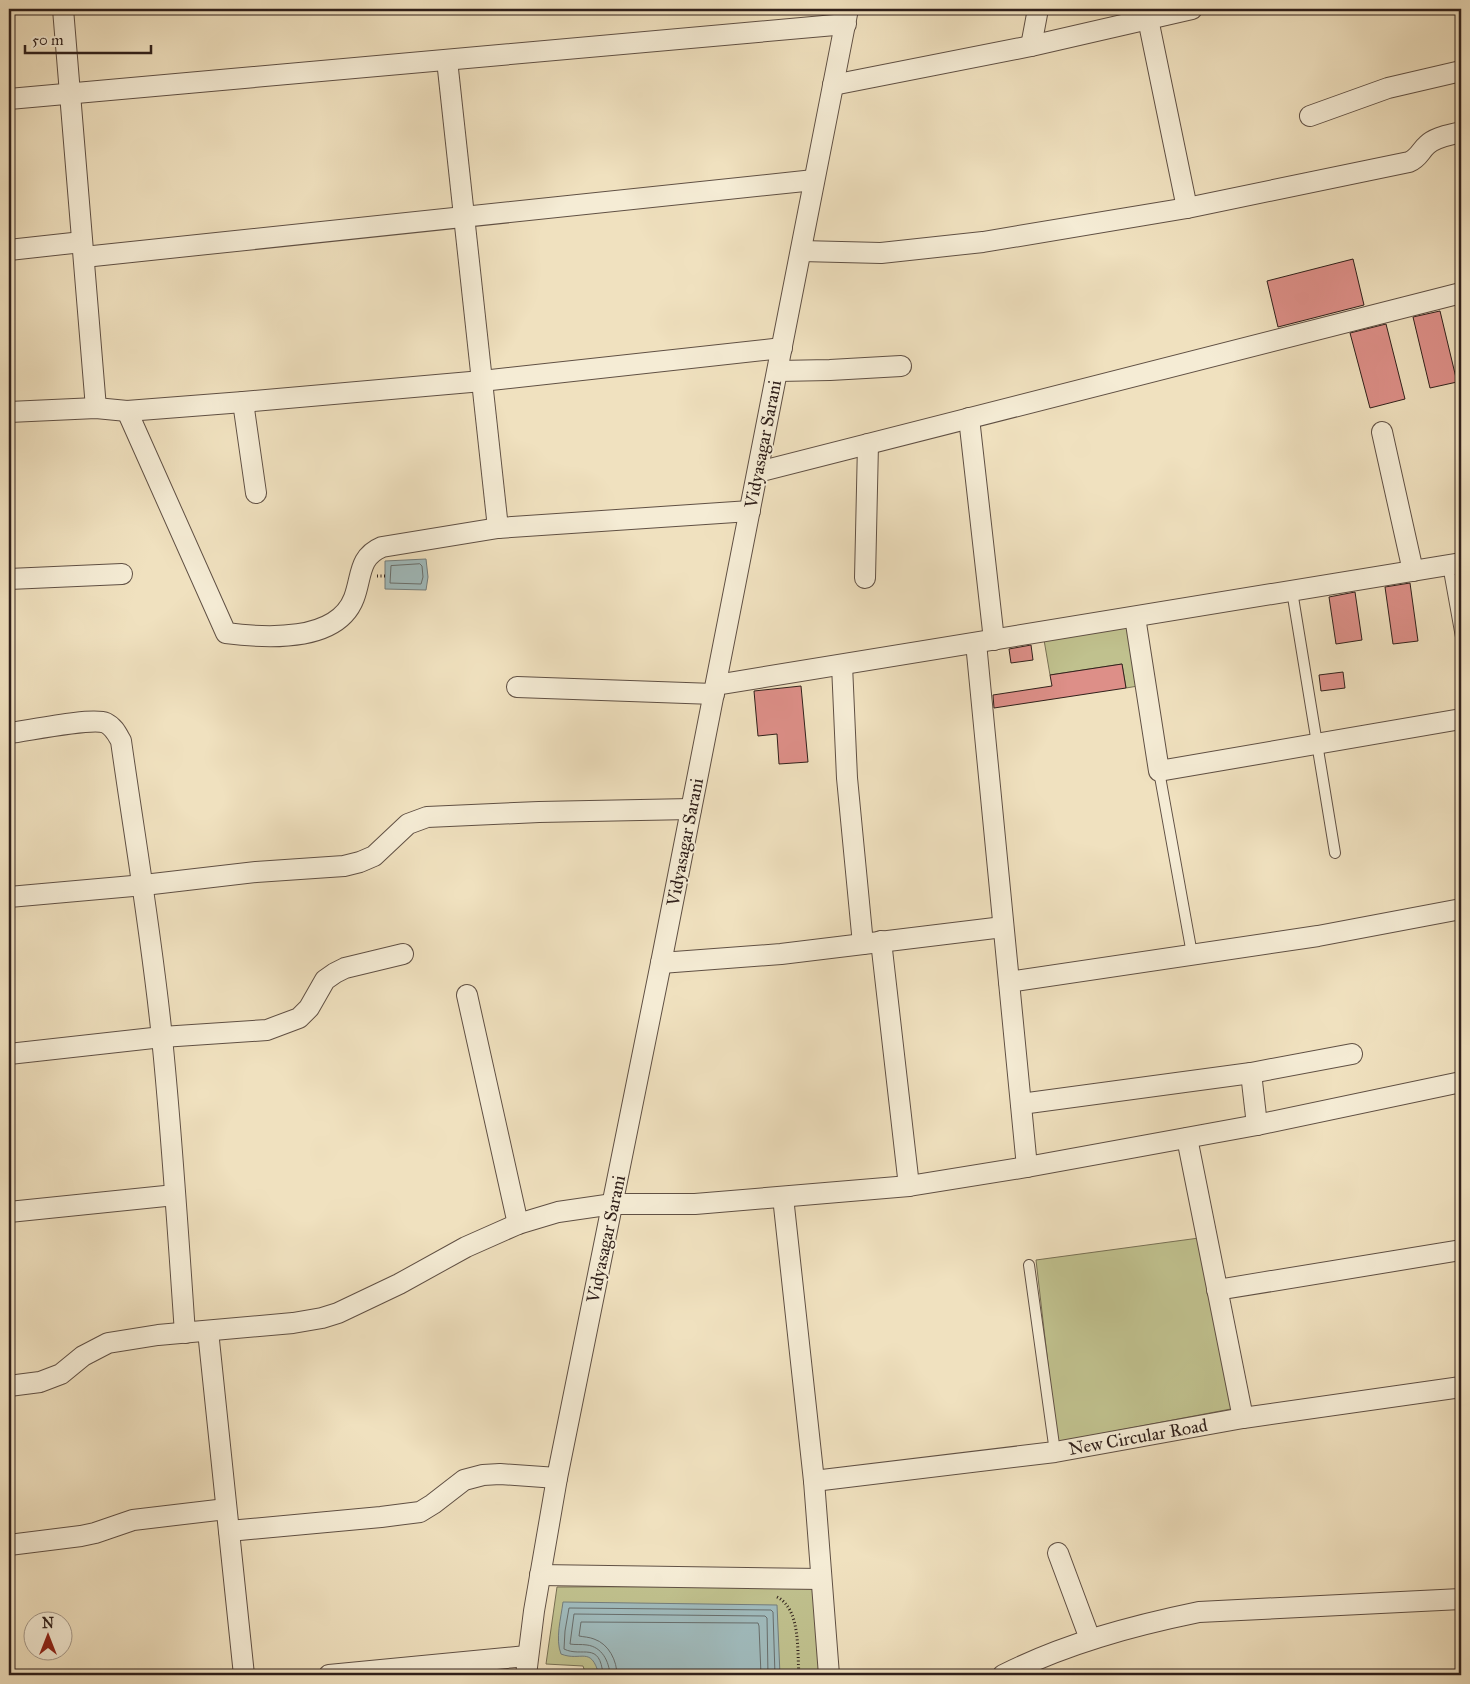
<svg xmlns="http://www.w3.org/2000/svg" width="1470" height="1684" font-family="'IM FELL Great Primer',serif">
  <style>
    .green { fill: #c0c18e; stroke: #787054 }
    .water { fill: #a0bbbd; stroke: #737d7c }
    .lines { fill: none; stroke-linecap: round; stroke-linejoin: round }
    .shore { stroke: #686e6c; stroke-width: 1 }
    .building { fill: #dd8f88; stroke: #30201b }
    .service-casing { stroke: #605044; stroke-width: 12 }
    .minor-casing { stroke: #605044; stroke-width: 22 }
    .path { stroke: #30201b; stroke-width: 3; stroke-dasharray: 1 2.5; stroke-linecap: butt }
    .service { stroke: #f5ecd5; stroke-width: 10 }
    .minor { stroke: #f5ecd5; stroke-width: 20 }
    .labels { text-anchor: middle; stroke-width: 4; stroke-linejoin: round; paint-order: stroke }
    .street-label { font-size: 18px; fill: #30201b; stroke: #f5ecd5 }
  </style>
  <rect width="100%" height="100%" fill="#f0e1bf"/>
  <filter id="stains"><feTurbulence type="fractalNoise" baseFrequency=".004" numOctaves="4"/><feColorMatrix values="0 0 0 0 .2 0 0 0 0 .09 0 0 0 0 .02 0 0 0 .5 -.17"/></filter>
  <radialGradient id="worn" r=".72"><stop offset=".6" stop-color="#630" stop-opacity="0"/><stop offset="1" stop-color="#630" stop-opacity=".3"/></radialGradient>
  <!-- green -->
  <g class="green">
    <polygon points="1128,627 1138,686 1126,688 1122,664 1050,675 1043,634"/>
    <polygon points="1199,1238 1236,1408 1057,1442 1036,1260"/>
    <polygon points="813,1586 820,1675 586,1675 583,1666 546,1664 557,1587"/>
  </g>
  <!-- water -->
  <g class="water">
    <polygon points="426,559 428,577 426,590 385,589 385,561"/>
    <path d="M 563,1602 L 777,1605 L 780,1675 L 599,1675 C 591,1645 581,1662 561,1654 C 555,1639 561,1618 563,1602 Z"/>
  </g>
  <g class="lines">
    <!-- shore -->
    <g class="shore">
      <polygon points="420,564 422,566 423,577 421,584 390,583 391,566"/>
      <path d="M 603,1675 C 600,1640 582,1658 564,1649 L 565,1631 L 569,1608 L 771,1610 L 773,1612 L 775,1675"/>
      <path d="M 610,1675 C 609,1661 602,1647 587,1645 C 581,1644 575,1645 570,1644 L 574,1614 L 765,1616 L 767,1618 L 768,1675"/>
      <path d="M 617,1675 C 617,1661 609,1644 594,1639 C 589,1637 584,1637 579,1636 L 581,1622 L 758,1623 L 759,1626 L 761,1675"/>
    </g>
  </g>
  <!-- building -->
  <g class="building">
    <polygon points="1353,259 1364,305 1278,327 1267,281"/>
    <polygon points="1440,311 1457,382 1430,388 1413,317"/>
    <polygon points="1386,324 1405,399 1370,408 1350,333"/>
    <polygon points="1410,583 1418,641 1393,644 1385,587"/>
    <polygon points="1355,592 1362,640 1336,644 1329,597"/>
    <polygon points="1031,645 1033,660 1011,663 1009,649"/>
    <polygon points="1122,664 1126,688 994,708 993,695 1052,686 1050,675"/>
    <polygon points="1343,672 1345,688 1321,691 1319,675"/>
    <polygon points="801,686 808,762 779,764 777,734 758,736 754,691"/>
  </g>
  <g class="lines">
    <defs>
      <g id="service">
        <polyline points="1448,565 1461,637"/>
        <polyline points="1292,591 1335,853"/>
        <polyline points="1159,771 1192,954"/>
        <polyline points="1029,1265 1055,1452"/>
      </g>
      <g id="minor">
        <polyline points="63,9 96,408"/>
        <polyline points="1148,19 1187,208"/>
        <polyline points="1031,46 1038,9"/>
        <polyline points="447,60 498,528"/>
        <polyline points="833,85 1031,46 1192,9"/>
        <polyline points="9,99 846,24"/>
        <polyline points="1310,116 1388,88 1461,71"/>
        <polyline points="9,250 82,242"/>
        <path d="M 801,251 L 881,253 L 983,242 L 1187,208 L 1409,162 C 1419,158 1420,151 1427,145 C 1435,137 1450,135 1461,132"/>
        <polyline points="84,257 814,180"/>
        <polyline points="778,371 830,370 901,366"/>
        <polyline points="243,402 256,493"/>
        <path d="M 127,411 L 226,633 C 264,638 337,643 354,598 C 362,577 358,557 382,547 L 498,528 L 750,511"/>
        <polyline points="9,412 96,408 127,411 243,402 482,381 782,348"/>
        <polyline points="969,418 994,640"/>
        <polyline points="1382,432 1413,571"/>
        <polyline points="758,472 1461,293"/>
        <polyline points="865,578 868,444"/>
        <polyline points="9,579 122,574"/>
        <polyline points="1135,617 1159,771 1461,719"/>
        <polyline points="976,643 1027,1167"/>
        <polyline points="842,665 847,778 863,944"/>
        <polyline points="716,685 1461,563"/>
        <polyline points="517,687 714,694"/>
        <path d="M 9,733 C 27,731 92,717 106,723 C 114,727 117,734 121,741 C 135,840 152,938 162,1038 C 172,1136 178,1234 185,1333"/>
        <polyline points="9,897 144,885 256,872 344,866 360,862 374,856 408,824 427,817 539,812 691,809"/>
        <polyline points="881,941 909,1186"/>
        <polyline points="661,963 781,954 1003,927"/>
        <polyline points="1009,982 1318,936 1461,909"/>
        <polyline points="467,995 518,1224"/>
        <polyline points="9,1054 162,1037 267,1030 299,1018 309,1008 325,980 335,973 345,968 403,954"/>
        <polyline points="1251,1073 1257,1125"/>
        <polyline points="1021,1104 1251,1073 1352,1054"/>
        <polyline points="1187,1138 1243,1418"/>
        <polyline points="783,1197 814,1481 829,1675"/>
        <polyline points="9,1212 175,1195"/>
        <polyline points="1217,1290 1461,1250"/>
        <polyline points="208,1331 244,1675"/>
        <polyline points="9,1386 40,1382 61,1374 83,1356 108,1343 158,1335 293,1323 322,1318 338,1313 399,1284 466,1247 518,1224 558,1212 613,1204 695,1204 909,1186 1027,1167 1257,1125 1461,1082"/>
        <polyline points="814,1481 1055,1452 1243,1418 1461,1387"/>
        <polyline points="229,1531 381,1517 420,1512 433,1504 464,1480 483,1475 500,1474 557,1478"/>
        <polyline points="9,1545 81,1536 95,1533 133,1520 226,1509"/>
        <polyline points="1058,1553 1090,1639"/>
        <polyline points="540,1575 821,1579"/>
        <polyline points="329,1675 527,1656"/>
        <polyline points="526,1675 534,1611 557,1478 661,963 848,9"/>
        <path d="M 1003,1675 C 1065,1644 1131,1626 1199,1612 L 1461,1599"/>
      </g>
    </defs>
    <!-- service casing -->
    <use href="#service" class="service-casing"/>
    <!-- minor casing -->
    <use href="#minor" class="minor-casing"/>
    <!-- path -->
    <g class="path">
      <polyline points="377,576 386,576"/>
      <path d="M 777,1597 C 801,1609 797,1651 799,1675"/>
    </g>
    <!-- service -->
    <use href="#service" class="service"/>
    <!-- minor -->
    <use href="#minor" class="minor"/>
  </g>
  <g class="labels">
    <!-- street labels -->
    <g class="street-label">
      <text transform="translate(763 444) rotate(-79)" y="6">Vidyasagar Sarani</text>
      <text transform="translate(685 842) rotate(-79)" y="6">Vidyasagar Sarani</text>
      <text transform="translate(606 1239) rotate(-78)" y="6">Vidyasagar Sarani</text>
      <text transform="translate(1138 1437) rotate(-10)" y="6">New Circular Road</text>
    </g>
  </g>
  <!-- margin -->
  <rect width="1470" height="1684" fill="none" stroke="#f0e1bf" stroke-width="30"/>
  <rect x="10" y="10" width="1450" height="1664" fill="none" stroke="#30201b" stroke-width="2.5"/>
  <rect x="15" y="15" width="1440" height="1654" fill="none" stroke="#30201b"/>
  <!-- north arrow -->
  <g transform="translate(48 1636)"><circle r="24" fill="#f5ecd5" stroke="#a69a8b"/>
  <path d="M0-4L9 19L0 12L-9 19Z" fill="#8f2418"/>
  <text y="-8" font-size="14" font-weight="bold" text-anchor="middle" fill="#30201b">N</text>
  </g>
  <!-- scale -->
  <path d="M25 45v8h126v-8" fill="none" stroke="#30201b" stroke-width="2.5"/>
  <text x="32" y="45" font-size="15" fill="#30201b" stroke="#f5ecd5" stroke-width="4" paint-order="stroke">50 m</text>
  <rect width="100%" height="100%" filter="url(#stains)"/>
  <rect width="100%" height="100%" fill="url(#worn)"/>
</svg>
